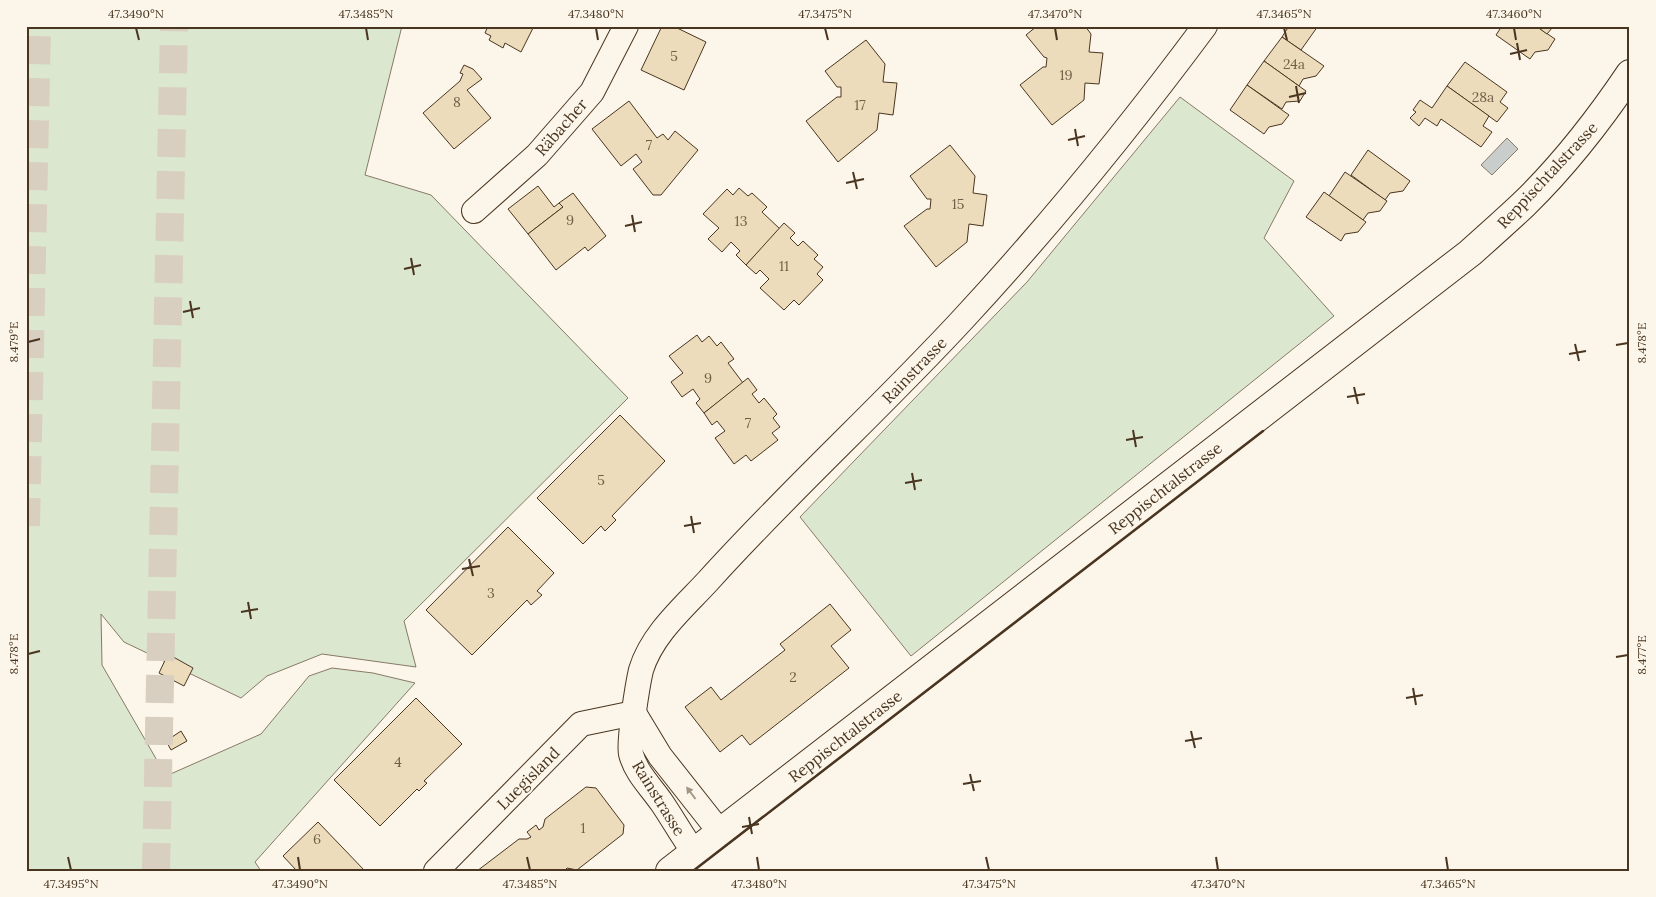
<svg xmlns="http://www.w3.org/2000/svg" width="1656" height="897" font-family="Lora,serif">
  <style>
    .green { fill: #dce7d0; stroke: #887966 }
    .water { fill: #c9cecd; stroke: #887966 }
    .building { fill: #ecdcbc; stroke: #4a3520 }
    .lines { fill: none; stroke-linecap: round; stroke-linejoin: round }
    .highway-tunnel { stroke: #d8cfc1; stroke-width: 28; stroke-dasharray: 28 14; stroke-linecap: butt }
    .street-casing { stroke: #4a3520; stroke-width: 26 }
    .secondary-casing { stroke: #4a3520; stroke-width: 30 }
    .street { stroke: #fbf6e9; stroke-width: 24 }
    .secondary { stroke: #fbf6e9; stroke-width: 28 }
    .wall { stroke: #4a3520; stroke-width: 2.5 }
    .oneway { fill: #a29684 }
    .ticks { fill: none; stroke: #4a3520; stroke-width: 2 }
    .labels { text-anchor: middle; stroke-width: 4; stroke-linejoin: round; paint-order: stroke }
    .number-label { font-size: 14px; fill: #725f47 }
    .street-label { font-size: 16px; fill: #4a3520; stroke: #fbf6e9 }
    .neatline { fill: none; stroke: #4a3520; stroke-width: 2 }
    .ticks-label { font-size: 12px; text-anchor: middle; fill: #4a3520 }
  </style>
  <rect width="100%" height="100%" fill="#fbf6e9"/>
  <!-- green -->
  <g class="green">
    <polygon points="26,26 402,26 365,175 431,195 628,398 404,621 416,667 322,654 267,676 241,698 124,642 101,614 102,665 166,776 261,734 309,676 332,668 373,673 415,683 255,862 261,871 26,871"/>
    <polygon points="1180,97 1294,181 1264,238 1334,316 911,656 800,517 1027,282"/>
  </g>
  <!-- water -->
  <polygon class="water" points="1507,138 1518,149 1492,175 1481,165"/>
  <!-- building -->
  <g class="building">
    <polygon points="488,26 534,26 521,52 505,43 503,48 489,40 491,36 485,33"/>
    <polygon points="662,26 673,26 706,42 684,90 641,70"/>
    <polygon points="1037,26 1085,26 1091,34 1089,52 1103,53 1099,84 1085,83 1084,100 1052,125 1020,85 1043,67 1046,67 1047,58 1044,57 1026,35"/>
    <polygon points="1289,26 1318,26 1301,50 1282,37"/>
    <polygon points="1502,26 1536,26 1555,39 1548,50 1535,52 1530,59 1496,35"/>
    <polygon points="1536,26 1563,26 1552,28 1547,34"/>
    <polygon points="1282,37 1324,66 1316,76 1303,79 1299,86 1264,61"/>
    <polygon points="866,40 885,64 883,82 897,83 893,115 879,113 877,130 838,162 806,121 837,97 841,97 841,87 837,87 825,71"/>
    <polygon points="1264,61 1306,91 1300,101 1286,102 1282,109 1247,85"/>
    <polygon points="1465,62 1507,92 1500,102 1508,108 1497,122 1447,86"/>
    <polygon points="464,65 473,69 482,79 467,90 491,118 454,149 423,113 460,81 463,74 460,73"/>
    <polygon points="1247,85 1289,115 1282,124 1269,127 1264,134 1230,110"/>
    <polygon points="1447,86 1489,116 1483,126 1492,132 1481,147 1441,119 1437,126 1425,118 1419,126 1410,118 1416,112 1413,110 1420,100 1432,108"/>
    <polygon points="629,101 657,138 663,134 668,140 675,131 698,150 661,195 653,195 633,169 642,162 636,154 621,166 592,129"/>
    <polygon points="950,145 975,176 973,193 987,195 983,226 969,224 967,242 936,267 904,226 927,209 930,209 931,199 927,199 910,176"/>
    <polygon points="1368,150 1410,181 1403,191 1390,193 1385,200 1351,175"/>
    <polygon points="1345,172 1387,201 1380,211 1368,213 1363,220 1329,196"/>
    <polygon points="538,186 554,207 559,203 563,207 528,234 508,209"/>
    <polygon points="739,188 748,196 752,193 767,207 762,212 780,229 746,265 736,255 740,251 731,242 722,252 708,239 719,228 703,214 727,189 733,195"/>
    <polygon points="1324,192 1366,222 1358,232 1345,234 1341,241 1306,217"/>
    <polygon points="573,193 606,236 588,251 585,247 556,270 528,234 563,207 559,203"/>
    <polygon points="784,223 795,233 790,238 798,246 803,241 818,255 814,259 823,267 817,274 823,280 799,305 794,300 784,310 760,288 769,279 760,270 756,274 746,265"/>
    <polygon points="697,335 702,342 709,336 717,346 721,342 734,359 728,363 743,383 704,413 696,403 700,399 693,389 682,397 671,382 683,373 669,356"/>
    <polygon points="748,378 757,390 752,394 759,403 764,398 777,414 773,418 780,427 772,433 778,440 751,461 746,455 734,464 715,438 725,431 717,421 712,425 704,413"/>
    <polygon points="620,415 665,461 612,516 616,520 605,531 601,526 583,544 537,498"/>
    <polygon points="508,527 554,573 537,591 542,595 531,605 527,600 472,655 426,610"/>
    <polygon points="830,604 851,630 831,646 849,668 750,745 742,735 720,752 685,707 711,687 721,700 785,650 780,644"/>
    <polygon points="168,654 193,668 184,686 159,673"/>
    <polygon points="416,698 462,744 424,781 427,783 419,791 417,789 380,826 334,780"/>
    <polygon points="181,731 187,741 171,750 166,741"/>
    <polygon points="586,787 596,788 624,825 623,834 577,870 567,868 564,871 477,871 519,839 527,839 531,837 527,832 536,825 539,830 543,827 545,819"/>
    <polygon points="318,822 365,871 297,871 283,856"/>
  </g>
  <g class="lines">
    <!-- highway-tunnel -->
    <g class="highway-tunnel">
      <polyline points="26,526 37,26"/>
      <polyline points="156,871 174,26"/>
    </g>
    <defs>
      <g id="street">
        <polyline points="474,211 537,155 592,92 626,26"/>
        <polyline points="634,713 660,756 720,832"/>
        <path d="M 694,852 C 682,836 673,819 662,803 C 651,787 636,773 631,754 C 628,743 638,683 641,670 C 652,634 684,607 708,581 C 790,490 881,408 964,318 C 1050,225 1130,127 1205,26"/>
        <polyline points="436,871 581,724 634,713"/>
      </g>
      <path id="secondary" d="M 670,871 L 1470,253 C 1488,237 1506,221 1524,204 C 1564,165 1599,120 1630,74"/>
    </defs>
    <!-- street casing -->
    <use href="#street" class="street-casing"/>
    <!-- secondary casing -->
    <use href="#secondary" class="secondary-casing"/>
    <!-- street -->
    <use href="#street" class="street"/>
    <!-- secondary -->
    <use href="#secondary" class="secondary"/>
    <!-- wall -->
    <polyline class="wall" points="693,871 1263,431"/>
  </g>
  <!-- one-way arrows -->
  <defs><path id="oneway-solid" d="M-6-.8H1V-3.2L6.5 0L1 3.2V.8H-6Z" transform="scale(1.25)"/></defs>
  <use class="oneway" href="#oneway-solid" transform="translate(691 793) rotate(-127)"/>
  <!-- ticks -->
  <path class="ticks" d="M 136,28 L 139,40M 366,28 L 368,40M 596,28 L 598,40M 825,28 L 828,40M 1055,28 L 1057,40M 1284,28 L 1287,40M 1514,28 L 1516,40M 1517,43 L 1520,60M 1510,54 L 1527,50M 1296,86 L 1299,103M 1289,97 L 1306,93M 1075,129 L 1078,146M 1068,140 L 1085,136M 853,172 L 857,189M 846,183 L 864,179M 632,215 L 635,232M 625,226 L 642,222M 411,258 L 414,275M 404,269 L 421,265M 190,301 L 193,318M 183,312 L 200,308M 28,342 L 40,339M 1575,344 L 1579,361M 1616,345 L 1628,343M 1569,354 L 1586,351M 1354,387 L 1358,404M 1347,397 L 1365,394M 1133,430 L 1136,447M 1126,440 L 1143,437M 912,473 L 915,490M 905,483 L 922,480M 691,516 L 694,533M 684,526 L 701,523M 469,559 L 473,576M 462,569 L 480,566M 248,602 L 251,619M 241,612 L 258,609M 28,654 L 40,651M 1616,657 L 1628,655M 1413,688 L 1416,705M 1406,698 L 1423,695M 1191,731 L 1195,748M 1185,741 L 1202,738M 970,774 L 974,791M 963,784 L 981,781M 749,817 L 752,834M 742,827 L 759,824M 68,857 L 71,870M 298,857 L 300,870M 527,857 L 530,870M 757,857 L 759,870M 986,857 L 989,870M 1216,857 L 1218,870M 1446,857 L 1448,870"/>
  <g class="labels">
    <!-- number labels -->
    <g class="number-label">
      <text x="674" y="61">5</text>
      <text x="1294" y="69">24a</text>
      <text x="1066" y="80">19</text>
      <text x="1483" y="102">28a</text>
      <text x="457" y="107">8</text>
      <text x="860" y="110">17</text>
      <text x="649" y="150">7</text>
      <text x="958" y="209">15</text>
      <text x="570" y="225">9</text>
      <text x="741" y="226">13</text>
      <text x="784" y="271">11</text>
      <text x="708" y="383">9</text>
      <text x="748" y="428">7</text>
      <text x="601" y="485">5</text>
      <text x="491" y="598">3</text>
      <text x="793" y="682">2</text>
      <text x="398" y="767">4</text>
      <text x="583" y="833">1</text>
      <text x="317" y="844">6</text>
    </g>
    <!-- street labels -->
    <g class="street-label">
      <text transform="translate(561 127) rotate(-49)" y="6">Räbacher</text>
      <text transform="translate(1547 175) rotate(-47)" y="6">Reppischtalstrasse</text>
      <text transform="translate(914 370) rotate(-46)" y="6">Rainstrasse</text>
      <text transform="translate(1165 488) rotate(-38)" y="6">Reppischtalstrasse</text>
      <text transform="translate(845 736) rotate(-38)" y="6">Reppischtalstrasse</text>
      <text transform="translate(528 778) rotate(-45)" y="6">Luegisland</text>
      <text transform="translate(659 798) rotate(58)" y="6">Rainstrasse</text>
    </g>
  </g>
  <!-- border -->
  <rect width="1656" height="897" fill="none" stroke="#fbf6e9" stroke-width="55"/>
  <rect x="28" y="28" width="1600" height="842" class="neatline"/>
  <g class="ticks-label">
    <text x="136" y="18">47.3490°N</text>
    <text x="366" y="18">47.3485°N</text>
    <text x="596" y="18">47.3480°N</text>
    <text x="825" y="18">47.3475°N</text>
    <text x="1055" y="18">47.3470°N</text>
    <text x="1284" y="18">47.3465°N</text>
    <text x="1514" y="18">47.3460°N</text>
    <text transform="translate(14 342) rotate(-90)" y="4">8.479°E</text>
    <text transform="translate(1642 343) rotate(-90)" y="4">8.478°E</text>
    <text transform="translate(14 654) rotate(-90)" y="4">8.478°E</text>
    <text transform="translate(1642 655) rotate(-90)" y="4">8.477°E</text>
    <text x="71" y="888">47.3495°N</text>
    <text x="300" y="888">47.3490°N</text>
    <text x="530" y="888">47.3485°N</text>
    <text x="759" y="888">47.3480°N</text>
    <text x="989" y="888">47.3475°N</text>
    <text x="1218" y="888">47.3470°N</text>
    <text x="1448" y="888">47.3465°N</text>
  </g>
</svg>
